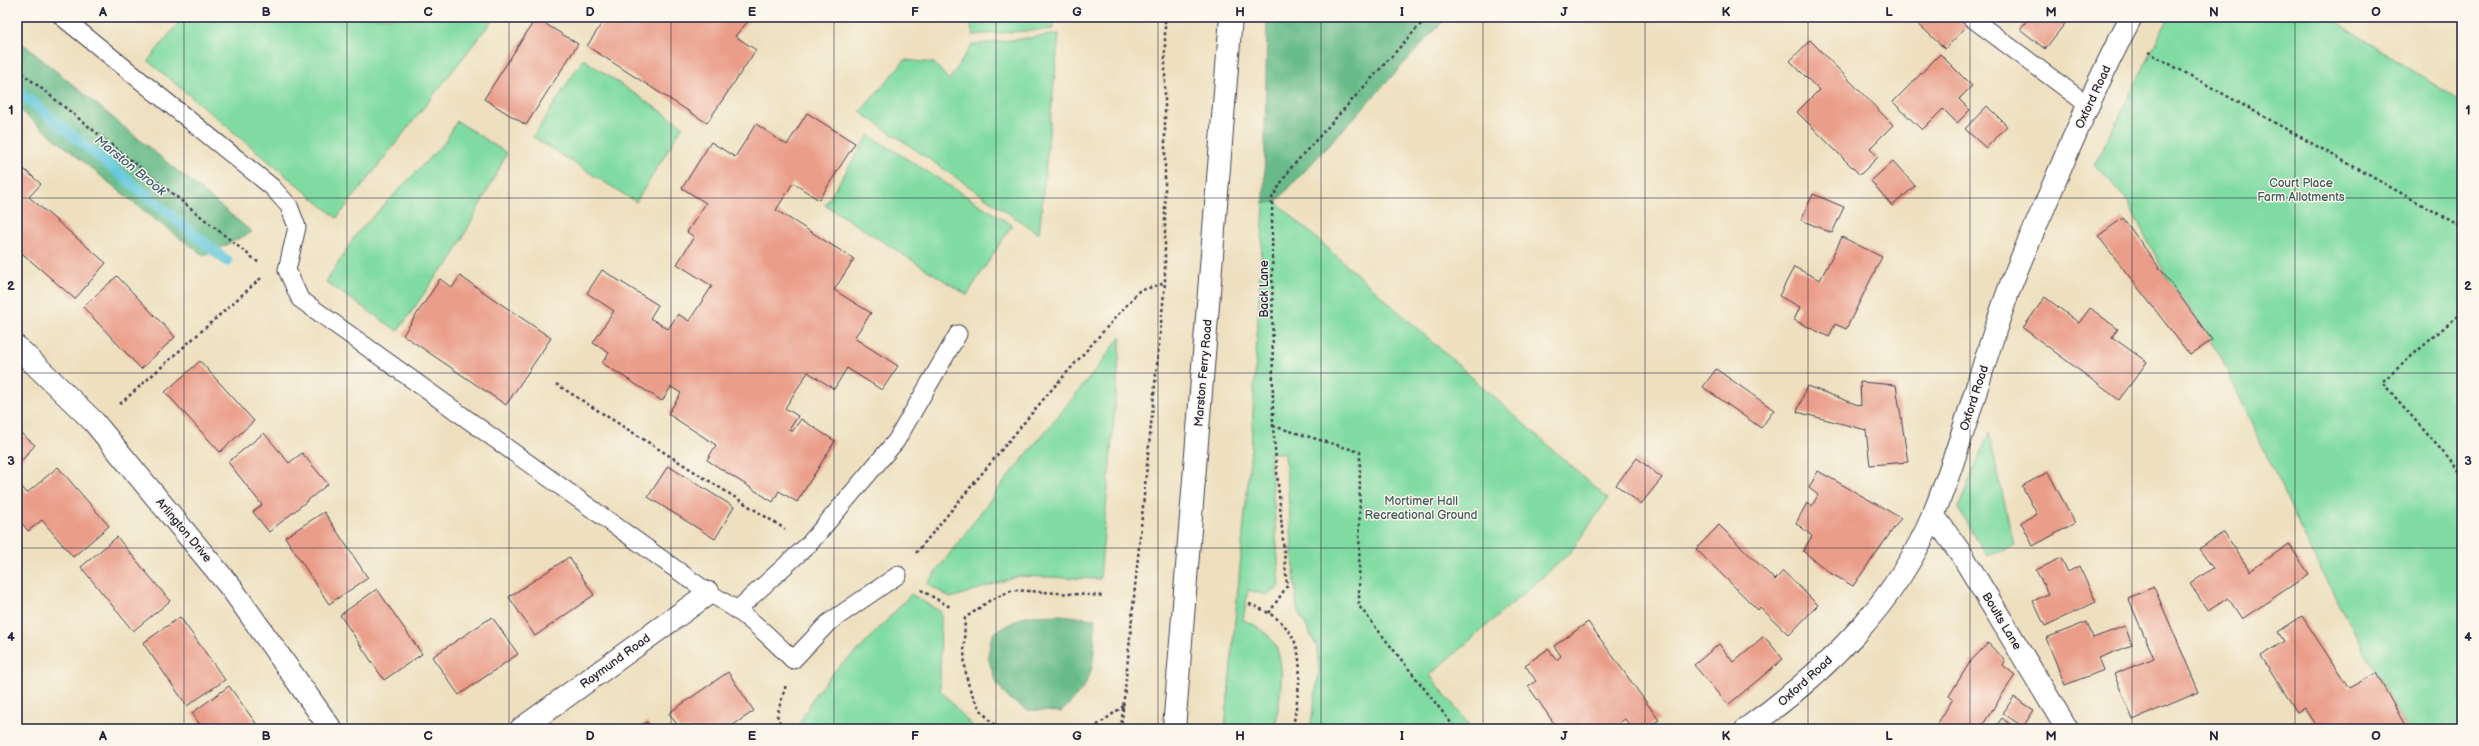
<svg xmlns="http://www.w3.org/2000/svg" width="2479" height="746" font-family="'Balsamiq Sans',sans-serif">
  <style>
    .green { fill: #80dba2; stroke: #517e6e }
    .forest { fill: #68bb88; stroke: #456e62 }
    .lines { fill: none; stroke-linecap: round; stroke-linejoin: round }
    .stream { stroke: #60c7dc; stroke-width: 11 }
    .building { fill: #ea9d89 }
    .lane-casing { stroke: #413e4f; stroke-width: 19 }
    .street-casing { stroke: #413e4f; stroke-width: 24 }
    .secondary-casing { stroke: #413e4f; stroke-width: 24 }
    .path { stroke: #413e4f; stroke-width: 2.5; stroke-dasharray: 3 3; stroke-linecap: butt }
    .lane { stroke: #fff; stroke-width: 17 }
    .street { stroke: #fff; stroke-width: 22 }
    .secondary { stroke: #fff; stroke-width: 22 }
    .grid { fill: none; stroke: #22223b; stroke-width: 1; stroke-opacity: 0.55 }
    .labels { text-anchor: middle; stroke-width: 3; stroke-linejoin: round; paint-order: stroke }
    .street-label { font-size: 12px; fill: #22223b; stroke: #fbf7ec }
    .park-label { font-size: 12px; fill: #3e5a5a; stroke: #fbf7ec }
    .water-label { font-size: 13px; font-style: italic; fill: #385c73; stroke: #fbf7ec }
    .neatline { fill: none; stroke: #22223b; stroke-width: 1.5 }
    .grid-label { font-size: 13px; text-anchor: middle; font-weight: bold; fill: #22223b }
  </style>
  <rect width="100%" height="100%" fill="#fbf7ec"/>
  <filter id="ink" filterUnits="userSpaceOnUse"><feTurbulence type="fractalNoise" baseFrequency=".025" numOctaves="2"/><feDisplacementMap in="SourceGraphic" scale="8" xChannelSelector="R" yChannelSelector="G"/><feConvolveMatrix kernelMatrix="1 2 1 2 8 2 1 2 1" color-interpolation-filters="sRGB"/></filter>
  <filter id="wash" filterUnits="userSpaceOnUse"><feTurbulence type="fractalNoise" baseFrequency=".012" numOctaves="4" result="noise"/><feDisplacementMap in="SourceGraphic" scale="16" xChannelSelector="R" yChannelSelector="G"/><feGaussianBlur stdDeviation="0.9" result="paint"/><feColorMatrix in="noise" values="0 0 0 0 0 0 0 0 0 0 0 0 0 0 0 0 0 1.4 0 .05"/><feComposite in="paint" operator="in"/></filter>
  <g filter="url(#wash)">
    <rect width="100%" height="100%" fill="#eee0bf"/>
    <!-- green -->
    <g class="green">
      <polygon points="183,17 495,17 337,218 148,61"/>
      <polygon points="969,17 1052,17 1053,29 973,35"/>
      <polygon points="2169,17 2329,17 2462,102 2462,729 2407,729 2313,555 2219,353 2167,278 2126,199 2095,164"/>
      <polygon points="1059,34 1039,234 860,112 905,60 934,63 949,80 972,45"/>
      <polygon points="583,59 683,126 636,202 533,137"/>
      <polygon points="457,121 507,153 449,264 439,272 398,331 326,282 357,233 445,142"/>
      <polygon points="869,135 1012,225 967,295 825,205"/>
      <path d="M 1276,202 L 1608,499 L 1569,554 L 1430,675 L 1472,729 L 1310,729 L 1319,671 L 1317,647 L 1297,609 L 1285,454 L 1270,452 L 1280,587 L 1267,595 L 1248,590 L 1243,620 C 1295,638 1281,686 1275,729 L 1225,729 L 1251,448 L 1264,203 Z"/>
      <polygon points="1121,336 1100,579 1019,576 951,598 927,584 999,488 1090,377"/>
      <polygon points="1989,432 2014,547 1987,556 1958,509"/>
      <polygon points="911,594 941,612 940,690 975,729 800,729 799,724 816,693 838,667 861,648"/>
    </g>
    <!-- forest -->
    <g class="forest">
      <polygon points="1267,17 1447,17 1276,202 1264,203"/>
      <polygon points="17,39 252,232 204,256 154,219 17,108"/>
      <path d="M 1061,615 L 1095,619 C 1094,665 1097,679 1061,712 L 1027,710 L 1008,698 L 995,681 L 988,656 L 992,634 L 1024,616 Z"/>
    </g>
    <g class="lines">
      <!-- stream -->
      <polyline class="stream" points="17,90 227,261"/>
    </g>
    <g id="blocks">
      <!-- building -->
      <g class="building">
        <polygon points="606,17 752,17 735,36 756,50 707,123 587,46"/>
        <polygon points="1911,17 1960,17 1968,25 1945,49"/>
        <polygon points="2030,17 2070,17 2045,49 2020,29"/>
        <polygon points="536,18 578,44 526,125 484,99"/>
        <polygon points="1810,40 1893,125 1870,148 1878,157 1860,175 1797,112 1819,90 1790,61"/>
        <polygon points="1940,54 1972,86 1959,99 1970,110 1957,123 1943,109 1922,130 1893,102"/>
        <polygon points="1987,106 2007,126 1986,148 1965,129"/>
        <polygon points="807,113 855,143 819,200 793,183 776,210 854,259 834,290 871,313 854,338 898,366 882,390 847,368 834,389 808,372 785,408 798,416 789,430 792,432 801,419 835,441 797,502 779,491 773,502 707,460 716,445 668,414 681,393 671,387 662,401 602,363 609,353 593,343 614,311 587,293 602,270 658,305 650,318 668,329 678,314 689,321 712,286 677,264 694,237 687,232 706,203 682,188 711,142 735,157 756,124 787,145"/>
        <polygon points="1893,161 1915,186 1892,206 1871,181"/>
        <polygon points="17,163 41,184 29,197 106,263 75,299 17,249"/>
        <polygon points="1813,194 1844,207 1832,233 1801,220"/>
        <polygon points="2123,218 2212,340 2190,355 2098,236"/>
        <polygon points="1842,237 1882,257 1846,329 1835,324 1829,337 1794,320 1800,307 1779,296 1794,267 1820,280"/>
        <polygon points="117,276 175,337 141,369 83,307"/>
        <polygon points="460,276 551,338 506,405 403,335 440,279 452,288"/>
        <polygon points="2045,297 2079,323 2090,308 2118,329 2112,337 2147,362 2119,400 2023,328"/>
        <polygon points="200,361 254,421 220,452 165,392"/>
        <polygon points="1716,369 1774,410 1761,428 1703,387"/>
        <polygon points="1860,382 1896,385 1908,462 1870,465 1866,430 1797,412 1807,386 1861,406"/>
        <polygon points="17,430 35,445 17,466"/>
        <polygon points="264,433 289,463 302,453 328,484 269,532 253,512 262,505 228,462"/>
        <polygon points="1637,458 1662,478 1641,504 1616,485"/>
        <polygon points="668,466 734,507 715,539 648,497"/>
        <polygon points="58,467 109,526 73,557 42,520 28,531 17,517 17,481 27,493"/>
        <polygon points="1818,471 1901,518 1853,586 1830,573 1803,551 1812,536 1796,523 1807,503 1812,506 1818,495 1809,488"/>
        <polygon points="2048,472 2075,523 2033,546 2021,522 2037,514 2022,486"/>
        <polygon points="324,512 368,578 329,604 285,537"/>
        <polygon points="1719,525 1775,580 1783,571 1818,605 1789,635 1760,607 1758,610 1696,549"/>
        <polygon points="2224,532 2250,571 2289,544 2309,574 2242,619 2228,598 2208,611 2190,584 2213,568 2199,549"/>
        <polygon points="117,537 170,601 133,631 81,567"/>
        <polygon points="569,557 594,595 535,636 509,597"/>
        <polygon points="2061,558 2068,572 2079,566 2096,602 2045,626 2033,601 2048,594 2036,570"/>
        <polygon points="2154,587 2199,692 2133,720 2114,674 2154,658 2128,598"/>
        <polygon points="377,589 422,654 384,680 340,615"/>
        <polygon points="2302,616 2349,688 2376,673 2407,729 2318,729 2304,708 2297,712 2261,656 2284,641 2278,632"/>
        <polygon points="180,617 225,680 187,706 143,643"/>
        <polygon points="492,617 518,654 459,695 432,657"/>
        <polygon points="1588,622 1659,720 1645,729 1633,729 1625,719 1616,725 1618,729 1558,729 1528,686 1536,681 1525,665 1548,649 1557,660 1561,656 1554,646"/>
        <polygon points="2087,622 2093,638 2125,626 2132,645 2099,658 2104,670 2065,685 2046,638"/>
        <polygon points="1764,636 1783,659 1728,705 1694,665 1719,644 1733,662"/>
        <polygon points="1988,643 2005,661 2003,665 2015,675 1980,729 1934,729 1953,699 1949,696 1970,662"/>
        <polygon points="728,672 754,711 727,729 680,729 669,713"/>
        <polygon points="229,686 260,729 203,729 192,713"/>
        <polygon points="2014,697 2034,710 2023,727 2003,713"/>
        <polygon points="2002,718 2016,729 1994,729"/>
        <polygon points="647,722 653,729 636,729"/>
      </g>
    </g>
  </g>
  <g filter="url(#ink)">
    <use href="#blocks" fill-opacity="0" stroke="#413e4f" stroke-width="1"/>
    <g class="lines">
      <defs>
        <g id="lane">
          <path d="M 62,17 L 272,187 L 289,206 L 297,227 L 287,270 L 300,299 L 709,593 C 744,612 765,632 793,660 L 828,623 L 898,575"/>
          <polyline points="1970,17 2088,105"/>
          <polyline points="738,609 809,544 896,441 958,334"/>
        </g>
        <g id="street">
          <polyline points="17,347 94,422 232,589 331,729"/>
          <polyline points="1933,515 1962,555 2067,729"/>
          <polyline points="521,729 709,593"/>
          <path d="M 1746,729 C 1824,673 1896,604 1934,513 C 1962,444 1980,371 2005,301 C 2016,268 2031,237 2045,205 C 2071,142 2099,78 2131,17"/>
        </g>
        <polyline id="secondary" points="1174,729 1231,17"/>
      </defs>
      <!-- lane casing -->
      <use href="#lane" class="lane-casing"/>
      <!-- street casing -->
      <use href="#street" class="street-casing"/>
      <!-- secondary casing -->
      <use href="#secondary" class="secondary-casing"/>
      <!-- path -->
      <g class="path">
        <polyline points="2148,52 2462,227"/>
        <polyline points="17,69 259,263"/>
        <polyline points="2462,312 2382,382 2462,474"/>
        <polyline points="556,384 785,529"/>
        <polyline points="120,404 261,278"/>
        <polyline points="1273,426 1360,452 1359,606 1456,729"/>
        <polyline points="916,553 1047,395 1139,291 1165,283"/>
        <polyline points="921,590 950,607"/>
        <path d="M 1249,604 C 1315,628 1300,674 1293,729"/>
        <polyline points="1269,613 1287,586 1273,426 1272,198 1289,170 1427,17"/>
        <polyline points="782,729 777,715 786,685"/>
        <path d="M 1000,729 C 961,699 963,663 965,618 L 989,601 L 1013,590 L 1103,596"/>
        <polyline points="1092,729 1125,705"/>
        <polyline points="1121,729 1165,283 1165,17"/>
      </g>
      <!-- lane -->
      <use href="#lane" class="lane"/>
      <!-- street -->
      <use href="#street" class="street"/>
      <!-- secondary -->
      <use href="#secondary" class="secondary"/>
    </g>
  </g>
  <!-- grid -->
  <path class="grid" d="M 184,17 L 184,729M 347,17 L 347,729M 509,17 L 509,729M 671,17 L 671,729M 834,17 L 834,729M 996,17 L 996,729M 1158,17 L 1158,729M 1321,17 L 1321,729M 1483,17 L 1483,729M 1645,17 L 1645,729M 1808,17 L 1808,729M 1970,17 L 1970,729M 2132,17 L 2132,729M 2295,17 L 2295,729M 17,198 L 2462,198M 17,373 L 2462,373M 17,548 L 2462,548"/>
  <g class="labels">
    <!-- street labels -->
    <g class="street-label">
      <text transform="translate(2093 97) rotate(-65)" y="4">Oxford Road</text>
      <text transform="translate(1264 289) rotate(-90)" y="4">Back Lane</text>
      <text transform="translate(1203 373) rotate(-85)" y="4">Marston Ferry Road</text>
      <text transform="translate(1974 398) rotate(-72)" y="4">Oxford Road</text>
      <text transform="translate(184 530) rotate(50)" y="4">Arlington Drive</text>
      <text transform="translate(2002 621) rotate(59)" y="4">Boults Lane</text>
      <text transform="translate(615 661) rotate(-36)" y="4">Raymund Road</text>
      <text transform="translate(1805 681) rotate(-42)" y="4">Oxford Road</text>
    </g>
    <!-- park labels -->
    <g class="park-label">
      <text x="2301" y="187">Court Place<tspan x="2301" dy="14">Farm Allotments</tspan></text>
      <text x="1421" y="505">Mortimer Hall<tspan x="1421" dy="14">Recreational Ground</tspan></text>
    </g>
    <!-- water labels -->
    <g class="water-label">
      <text transform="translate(131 165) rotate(39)" y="5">Marston Brook</text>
    </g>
  </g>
  <!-- margin -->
  <rect width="2479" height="746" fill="none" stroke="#fbf7ec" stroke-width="44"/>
  <rect x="22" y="22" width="2435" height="702" class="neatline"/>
  <g class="grid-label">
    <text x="103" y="16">A</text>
    <text x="266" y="16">B</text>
    <text x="428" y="16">C</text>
    <text x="590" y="16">D</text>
    <text x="752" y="16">E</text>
    <text x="915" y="16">F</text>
    <text x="1077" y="16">G</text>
    <text x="1240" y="16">H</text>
    <text x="1402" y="16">I</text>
    <text x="1564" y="16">J</text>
    <text x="1726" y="16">K</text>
    <text x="1889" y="16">L</text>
    <text x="2051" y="16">M</text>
    <text x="2214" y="16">N</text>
    <text x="2376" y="16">O</text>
    <text x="11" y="114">1</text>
    <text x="2468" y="114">1</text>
    <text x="11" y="290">2</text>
    <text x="2468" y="290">2</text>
    <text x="11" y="465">3</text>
    <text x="2468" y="465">3</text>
    <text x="11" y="641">4</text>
    <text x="2468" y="641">4</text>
    <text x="103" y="740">A</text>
    <text x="266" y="740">B</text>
    <text x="428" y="740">C</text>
    <text x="590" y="740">D</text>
    <text x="752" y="740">E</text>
    <text x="915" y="740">F</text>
    <text x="1077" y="740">G</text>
    <text x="1240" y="740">H</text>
    <text x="1402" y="740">I</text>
    <text x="1564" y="740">J</text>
    <text x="1726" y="740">K</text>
    <text x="1889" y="740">L</text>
    <text x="2051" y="740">M</text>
    <text x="2214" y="740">N</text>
    <text x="2376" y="740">O</text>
  </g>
</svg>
